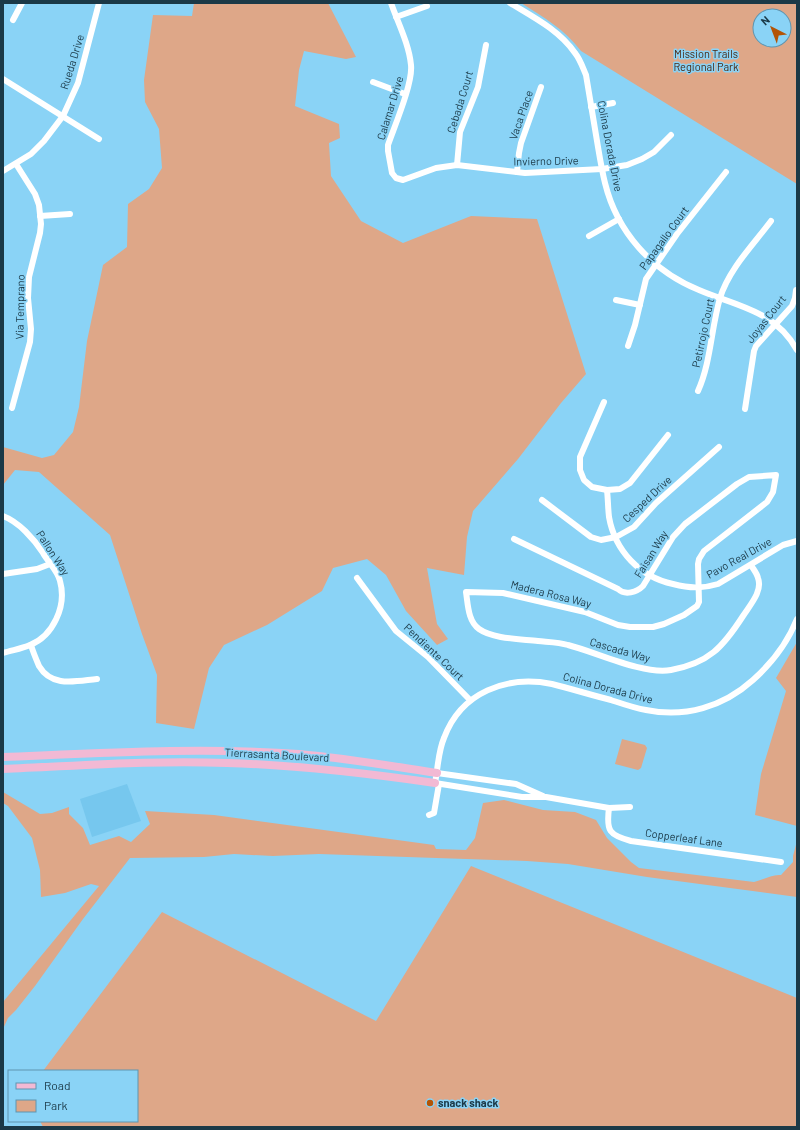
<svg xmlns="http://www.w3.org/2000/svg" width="800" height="1130" font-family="Barlow,sans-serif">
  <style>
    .built { fill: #76c7ee }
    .green { fill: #dea788; fill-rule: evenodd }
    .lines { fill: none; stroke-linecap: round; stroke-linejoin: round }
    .minor { stroke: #fff; stroke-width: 6 }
    .major { stroke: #f2b9d4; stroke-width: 8 }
    .poi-dot { fill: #b35406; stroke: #8ad3f6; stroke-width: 1.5 }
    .labels { text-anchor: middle; stroke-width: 3; stroke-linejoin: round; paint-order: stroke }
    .park-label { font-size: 11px; fill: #4a2711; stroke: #8ad3f6 }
    .street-label { font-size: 11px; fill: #1b3947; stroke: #8ad3f6 }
    .poi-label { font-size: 11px; font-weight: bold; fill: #1b3947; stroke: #8ad3f6; text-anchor: start }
  </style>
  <rect width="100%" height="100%" fill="#8ad3f6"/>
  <!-- built -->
  <polygon class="built" points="127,784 141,821 92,837 80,799"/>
  <!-- green -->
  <g class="green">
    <polygon points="194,3 328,3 356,57 346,59 304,51 299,70 295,106 339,124 340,138 329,143 331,176 361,221 403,243 471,216 537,219 586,374 561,403 518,459 473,511 467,537 464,575 427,568 437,624 448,639 437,645 406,611 386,575 367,559 333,568 322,591 267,625 224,645 209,668 194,729 156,723 157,675 142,634 110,535 39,472 15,470 3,485 3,447 42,458 54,455 73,432 79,407 87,341 103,265 127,247 128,204 149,189 162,168 159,129 145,102 144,80 153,15 192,16"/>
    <path d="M 521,3 L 797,3 L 797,184 L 581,51 C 564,29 545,18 521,3 ZM 760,16 L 784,16 L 784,40 L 760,40 Z"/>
    <polygon points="797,642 797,826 755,815 761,774 786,691 776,678"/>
    <polygon points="622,739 645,745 647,748 641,768 638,770 615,764"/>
    <path d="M 3,792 L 40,814 L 52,813 L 69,807 L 69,814 L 83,828 L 90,845 L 119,836 L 131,842 L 150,824 L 145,811 L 214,815 L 434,845 L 436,849 L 466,850 L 475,838 L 483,803 L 504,800 L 543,810 L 575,812 L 596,820 L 607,838 L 631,862 L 639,868 L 754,882 C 763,880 772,874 781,875 L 793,862 L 793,856 L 797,841 L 797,897 L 647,877 L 568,864 L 527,861 L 319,854 L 273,856 L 234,854 L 204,857 L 130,858 L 83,919 L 35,986 L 16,1010 L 8,1018 L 3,1029 L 3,1002 L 99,886 L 91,884 L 65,893 L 41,897 L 40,870 L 32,838 L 8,806 L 3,803 Z"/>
    <polygon points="471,866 797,998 797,1127 43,1127 40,1121 137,1121 137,1071 43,1071 162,912 376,1021"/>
  </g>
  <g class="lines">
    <!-- minor -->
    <g class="minor">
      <path d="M 391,3 C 398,23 409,44 411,65 C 413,83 395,125 388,145 L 388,151 L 392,173 L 396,178 L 403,180 L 436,168 L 457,165 L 525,173 L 602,169 L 627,165 L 642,159 L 654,152 L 671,135"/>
      <path d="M 510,3 C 533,17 559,30 575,53 C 580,59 583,68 586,75 C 590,99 594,123 598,147 C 600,159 602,171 605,183 C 617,232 652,271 699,290 C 736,306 775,310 797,350"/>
      <polyline points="396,17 427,6"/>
      <polyline points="13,20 22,3"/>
      <polyline points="3,79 99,139"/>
      <polyline points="373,82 405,94"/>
      <polyline points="591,107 613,103"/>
      <polyline points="457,165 460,132 478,87 486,45"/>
      <polyline points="3,171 31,154 44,141 63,116 78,83 99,3"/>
      <polyline points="517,172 519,153 521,143 541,87"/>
      <polyline points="40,216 70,214"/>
      <polyline points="589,236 619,219"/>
      <polyline points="616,300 640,305"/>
      <polyline points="628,346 635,325 646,279 677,234 726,172"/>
      <path d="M 698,391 C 711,362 711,329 720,298 C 729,269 753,245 771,221"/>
      <polyline points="604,402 580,457 580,470 584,480 592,487 607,490 620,489 630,483 668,435"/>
      <polyline points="12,408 30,342 31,329 28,298 29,277 40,233 41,224 39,205 35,194 16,164"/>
      <polyline points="745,409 754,351 756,346 792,306 795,298 796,290"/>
      <path d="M 607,490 C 608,499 608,509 609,517 C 615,551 640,577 673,584 C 689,588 702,589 718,584 L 783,545 L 797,541"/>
      <polyline points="542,500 591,537 601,540 616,537 634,527 656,503 719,447"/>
      <path d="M 3,516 C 19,522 34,539 43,553 C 48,562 58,571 60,581 C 67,606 53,636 30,645 C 21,649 12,650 3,653"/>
      <path d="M 514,539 L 618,589 C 625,596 637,592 643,586 L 673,537 L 685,524 L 737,484 L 749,477 L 776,475 L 773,492 L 767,502 L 704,551 L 699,559 L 698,564 L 699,602 L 697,606 L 684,615 L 664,624 L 653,627 L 630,627 L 618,625 L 585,612 L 503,593 L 466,592 C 468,605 468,621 479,629 C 493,639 521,639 538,641 C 548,642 559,642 568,645 C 596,652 643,675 671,670 C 709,663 723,647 743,616 C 750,605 763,591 758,578 C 757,573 753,569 751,565"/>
      <polyline points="3,574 37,569 50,564"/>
      <polyline points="357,578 396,631 428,657 470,700"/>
      <path d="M 31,645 C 33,652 36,659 39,666 C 52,688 76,681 97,679"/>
      <polyline points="437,773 516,784 543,796"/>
      <path d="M 630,807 L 609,808 L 546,797 L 522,797 L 435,783 C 438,768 438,752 444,738 C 461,692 507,675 552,684 C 572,689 591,695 611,700 C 623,704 634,708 646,710 C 685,718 723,707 753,680 C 772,663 787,644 797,619"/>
      <path d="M 609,808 C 606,831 609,835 631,841 L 781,862"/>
      <polyline points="429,815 434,813 439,784"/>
    </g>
    <!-- major -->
    <g class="major">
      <path d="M 3,757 C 101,753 201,747 299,754 C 345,758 391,766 437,773"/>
      <path d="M 3,769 C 78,766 152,760 227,763 C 297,765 365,773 435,783"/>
    </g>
  </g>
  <!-- markers -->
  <circle class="poi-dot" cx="430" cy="1103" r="4"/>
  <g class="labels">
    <!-- park labels -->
    <g class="park-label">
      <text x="706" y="58">Mission Trails<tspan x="706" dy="13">Regional Park</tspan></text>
    </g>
    <!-- street labels -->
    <g class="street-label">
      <text transform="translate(72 62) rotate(-73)" y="4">Rueda Drive</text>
      <text transform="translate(460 102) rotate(-73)" y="4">Cebada Court</text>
      <text transform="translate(390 108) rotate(-73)" y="4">Calamar Drive</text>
      <text transform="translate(521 115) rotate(-71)" y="4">Vaca Place</text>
      <text transform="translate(610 146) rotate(79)" y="4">Colina Dorada Drive</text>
      <text transform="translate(546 161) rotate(-1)" y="4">Invierno Drive</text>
      <text transform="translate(664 238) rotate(-54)" y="4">Papagallo Court</text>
      <text transform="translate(20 307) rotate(-89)" y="4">Via Temprano</text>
      <text transform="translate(766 319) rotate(-52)" y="4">Joyas Court</text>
      <text transform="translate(703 333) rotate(-78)" y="4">Petirrojo Court</text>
      <text transform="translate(647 499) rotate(-43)" y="4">Cesped Drive</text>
      <text transform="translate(53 553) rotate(57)" y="4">Pallon Way</text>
      <text transform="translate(651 554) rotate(-58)" y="4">Faisan Way</text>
      <text transform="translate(739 558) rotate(-29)" y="4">Pavo Real Drive</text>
      <text transform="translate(551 594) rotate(14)" y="4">Madera Rosa Way</text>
      <text transform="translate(620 650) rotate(16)" y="4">Cascada Way</text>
      <text transform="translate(434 652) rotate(43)" y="4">Pendiente Court</text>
      <text transform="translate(608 688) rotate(15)" y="4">Colina Dorada Drive</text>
      <text transform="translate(277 755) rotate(3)" y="4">Tierrasanta Boulevard</text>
      <text transform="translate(684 838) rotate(8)" y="4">Copperleaf Lane</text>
    </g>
    <!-- poi labels -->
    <g class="poi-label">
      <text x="438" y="1107">snack shack</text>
    </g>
  </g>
  <!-- border -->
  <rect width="800" height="1130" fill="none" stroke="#1b3947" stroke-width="8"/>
  <!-- legend -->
  <rect x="8" y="1070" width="130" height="52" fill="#8ad3f6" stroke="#5e95b0"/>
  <rect x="16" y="1083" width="20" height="6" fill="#f2b9d4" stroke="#5e95b0"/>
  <text x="44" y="1090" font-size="12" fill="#1b3947">Road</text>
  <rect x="16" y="1100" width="20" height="12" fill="#dea788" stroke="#5e95b0"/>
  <text x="44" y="1110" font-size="12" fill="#1b3947">Park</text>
  <!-- north arrow -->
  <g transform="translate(772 28) rotate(318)"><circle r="19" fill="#8ad3f6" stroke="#5e95b0"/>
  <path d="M0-3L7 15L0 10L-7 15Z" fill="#b35406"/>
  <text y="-6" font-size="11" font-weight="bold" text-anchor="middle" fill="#1b3947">N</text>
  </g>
</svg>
